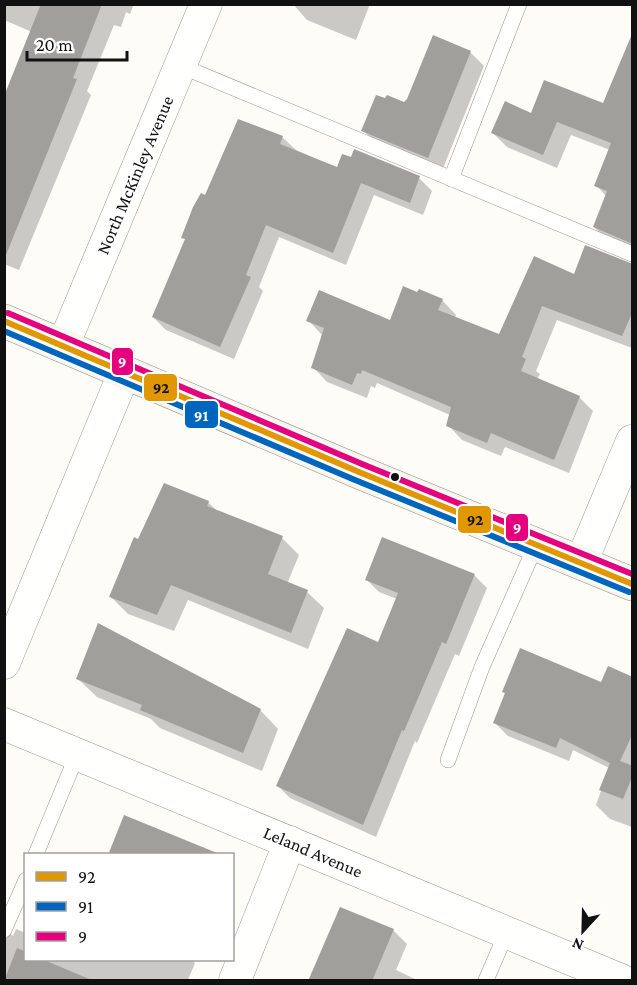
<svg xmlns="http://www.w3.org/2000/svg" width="637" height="985" font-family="'Crimson Pro',serif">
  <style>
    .shadow { fill: #0003 }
    .building { fill: #a19f9c }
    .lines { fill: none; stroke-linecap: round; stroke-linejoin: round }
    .lane-casing { stroke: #979795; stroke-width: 16 }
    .street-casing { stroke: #979795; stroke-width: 33 }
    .secondary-casing { stroke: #8e8d8b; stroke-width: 34 }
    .lane { stroke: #fffffe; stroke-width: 15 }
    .street { stroke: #fffffe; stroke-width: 32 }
    .secondary { stroke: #f6f4eb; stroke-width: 33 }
    .bus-1-casing { stroke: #fff; stroke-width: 10 }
    .bus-2-casing { stroke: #fff; stroke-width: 10 }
    .bus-3-casing { stroke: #fff; stroke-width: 10 }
    .bus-1 { stroke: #e09702; stroke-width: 6 }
    .bus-2 { stroke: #0065bd; stroke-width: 6 }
    .bus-3 { stroke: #e5007d; stroke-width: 6 }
    .bus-dot { fill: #111; stroke: #fff; stroke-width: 2 }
    .labels { text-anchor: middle; stroke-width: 6; stroke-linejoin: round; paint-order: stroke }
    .street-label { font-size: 18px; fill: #111; stroke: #fff }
    .line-badge { stroke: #fff; stroke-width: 2 }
    .badge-label { font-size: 16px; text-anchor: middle; font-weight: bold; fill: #fff }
    .pale-badge-label { font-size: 16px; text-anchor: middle; font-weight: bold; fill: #111 }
  </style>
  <rect width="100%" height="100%" fill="#fdfcf7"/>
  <!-- shadow -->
  <g class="shadow">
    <polygon points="4,4 134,4 130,14 126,12 121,27 114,25 87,91 91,95 19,270 4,264 4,100 32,32 4,20"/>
    <polygon points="293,4 370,4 356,40 307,20"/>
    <polygon points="632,38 632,251 608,241 594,227 606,196 596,185 610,150 571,135 557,168 507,147 493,133 532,115 604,105"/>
    <polygon points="470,52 484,66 442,171 377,144 363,130 404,104"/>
    <polygon points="282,137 296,150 338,169 419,178 432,191 423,215 374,195 346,265 279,237 259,287 263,291 234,359 166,330 153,317 186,240 183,237 206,197"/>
    <polygon points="632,269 632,348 557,320 536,371 540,374 537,379 579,397 593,411 569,473 505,447 501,456 462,440 448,425 450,415 377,383 375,388 371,386 367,398 327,382 313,367 322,335 308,320 391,322 442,300 456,315 455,318 499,336 575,276"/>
    <polygon points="208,502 218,512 282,538 299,555 287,584 307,592 324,608 308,649 188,600 174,631 128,614 111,597 139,541"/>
    <polygon points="474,575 487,588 459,656 455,654 417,743 415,741 376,837 290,798 277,785 379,644 397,599 379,592 366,579"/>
    <polygon points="78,679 260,710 278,729 262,771 160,728 151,719 97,697"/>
    <polygon points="632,679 632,827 610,819 596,805 609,768 573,750 569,761 508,736 495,723 506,694 503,692 601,684"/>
    <polygon points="4,928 13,936 16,929 26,933 26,960 192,960 195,963 188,980 4,980"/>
    <polygon points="393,930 407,944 396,970 417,980 310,980"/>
  </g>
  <!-- building -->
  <g class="building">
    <polygon points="41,4 102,4 73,78 77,79 6,255 4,96"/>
    <polygon points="632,34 633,34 633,244 593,227 607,191 594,186 611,143 557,122 543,155 491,133 505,101 531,113 544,80 603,103"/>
    <polygon points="433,35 471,51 428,158 361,131 376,95 385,98 387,95 404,102 407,99"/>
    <polygon points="238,119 283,136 280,144 337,167 342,154 351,157 354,149 420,176 410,203 361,183 333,253 266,225 246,275 251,277 220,347 152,317 185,239 181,238 193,207 201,193 205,195"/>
    <polygon points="585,245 633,264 633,311 622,336 542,306 522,357 526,359 521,371 580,396 554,460 491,433 487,443 446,426 451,407 362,370 361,374 357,373 352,385 311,368 324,328 306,321 319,290 390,320 403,286 417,292 419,289 443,299 438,310 499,334 534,256 574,274"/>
    <polygon points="164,483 209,501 207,506 283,536 268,574 308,590 291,633 171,585 157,615 109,597 134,537 138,539"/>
    <polygon points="382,537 475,574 446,644 442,642 404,731 402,730 363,825 276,786 347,628 378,642 398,593 365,580"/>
    <polygon points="98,623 261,709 243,753 140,710 142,705 76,679"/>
    <polygon points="520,648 601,682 608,666 633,677 633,733 620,761 633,766 633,775 623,799 599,790 610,763 560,738 556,748 493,723 505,693 502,692"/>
    <polygon points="124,815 217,853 217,855 108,855"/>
    <polygon points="340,907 394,929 372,981 308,981"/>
    <polygon points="17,948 26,952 26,960 44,960 94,981 4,981"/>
  </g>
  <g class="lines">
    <defs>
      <g id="lane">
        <polyline points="181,66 632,254"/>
        <polyline points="451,179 519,4"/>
        <polyline points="448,760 482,667 536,545"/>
        <polyline points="36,854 77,755"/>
        <polyline points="4,930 26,880"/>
        <polyline points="486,980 506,934"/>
      </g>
      <g id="street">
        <polyline points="63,346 206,4"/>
        <polyline points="581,563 632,441"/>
        <polyline points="4,663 125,371"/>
        <polyline points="4,724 621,980"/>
        <polyline points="235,980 290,842"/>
      </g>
      <polyline id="secondary" points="4,321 359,472 632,584"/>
    </defs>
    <!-- lane casing -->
    <use href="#lane" class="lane-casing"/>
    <!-- street casing -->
    <use href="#street" class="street-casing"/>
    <!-- secondary casing -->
    <use href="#secondary" class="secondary-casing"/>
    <!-- lane -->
    <use href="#lane" class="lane"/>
    <!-- street -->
    <use href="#street" class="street"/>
    <!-- secondary -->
    <use href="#secondary" class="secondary"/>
    <defs>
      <polyline id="bus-1" points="4,321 359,472 632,584"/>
      <polyline id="bus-2" points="4,331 355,480 629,592"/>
      <polyline id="bus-3" points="8,313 362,464 632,574"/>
    </defs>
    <!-- bus-1 casing -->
    <use href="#bus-1" class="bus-1-casing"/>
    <!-- bus-2 casing -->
    <use href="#bus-2" class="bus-2-casing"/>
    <!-- bus-3 casing -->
    <use href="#bus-3" class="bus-3-casing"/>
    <!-- bus-1 -->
    <use href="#bus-1" class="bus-1"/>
    <!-- bus-2 -->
    <use href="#bus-2" class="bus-2"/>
    <!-- bus-3 -->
    <use href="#bus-3" class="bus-3"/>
  </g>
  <!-- markers -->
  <circle class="bus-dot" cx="395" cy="477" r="5"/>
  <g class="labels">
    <!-- street labels -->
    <g class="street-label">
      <text transform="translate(135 175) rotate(-67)" y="6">North McKinley Avenue</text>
      <text transform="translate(313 852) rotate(23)" y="6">Leland Avenue</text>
    </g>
  </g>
  <g class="line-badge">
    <rect x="111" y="347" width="23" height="29" rx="6" fill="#e5007d"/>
    <rect x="143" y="373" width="35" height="29" rx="6" fill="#e09702"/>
    <rect x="184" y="400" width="35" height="29" rx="6" fill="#0065bd"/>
    <rect x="457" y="505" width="35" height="29" rx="6" fill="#e09702"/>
    <rect x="505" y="513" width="24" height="29" rx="6" fill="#e5007d"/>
  </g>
  <g class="badge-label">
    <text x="122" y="367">9</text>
    <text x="201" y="421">91</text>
    <text x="517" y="533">9</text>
  </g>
  <g class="pale-badge-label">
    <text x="161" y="393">92</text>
    <text x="475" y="525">92</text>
  </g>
  <!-- border -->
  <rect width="637" height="985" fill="none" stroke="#111111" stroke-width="12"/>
  <!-- legend -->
  <rect x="24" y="853" width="210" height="108" fill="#ffffff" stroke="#a0a0a0" stroke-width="1.5"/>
  <rect x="36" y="872" width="30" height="9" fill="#e09702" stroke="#a0a0a0" stroke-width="1.5"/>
  <text x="78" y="883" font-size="18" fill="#111111">92</text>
  <rect x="36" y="902" width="30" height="9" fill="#0065bd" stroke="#a0a0a0" stroke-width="1.5"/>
  <text x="78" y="913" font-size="18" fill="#111111">91</text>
  <rect x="36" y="932" width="30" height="9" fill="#e5007d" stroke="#a0a0a0" stroke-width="1.5"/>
  <text x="78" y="943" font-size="18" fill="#111111">9</text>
  <!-- north arrow -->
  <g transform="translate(583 931) rotate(202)" stroke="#ffffff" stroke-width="4.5" paint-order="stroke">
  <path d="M0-4.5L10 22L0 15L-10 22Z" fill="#111111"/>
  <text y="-9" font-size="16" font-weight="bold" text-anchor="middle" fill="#111111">N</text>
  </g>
  <!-- scale -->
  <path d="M27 51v9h100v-9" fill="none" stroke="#111111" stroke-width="3"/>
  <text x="36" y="51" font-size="18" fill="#111111" stroke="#ffffff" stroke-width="4.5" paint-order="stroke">20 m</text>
</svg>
